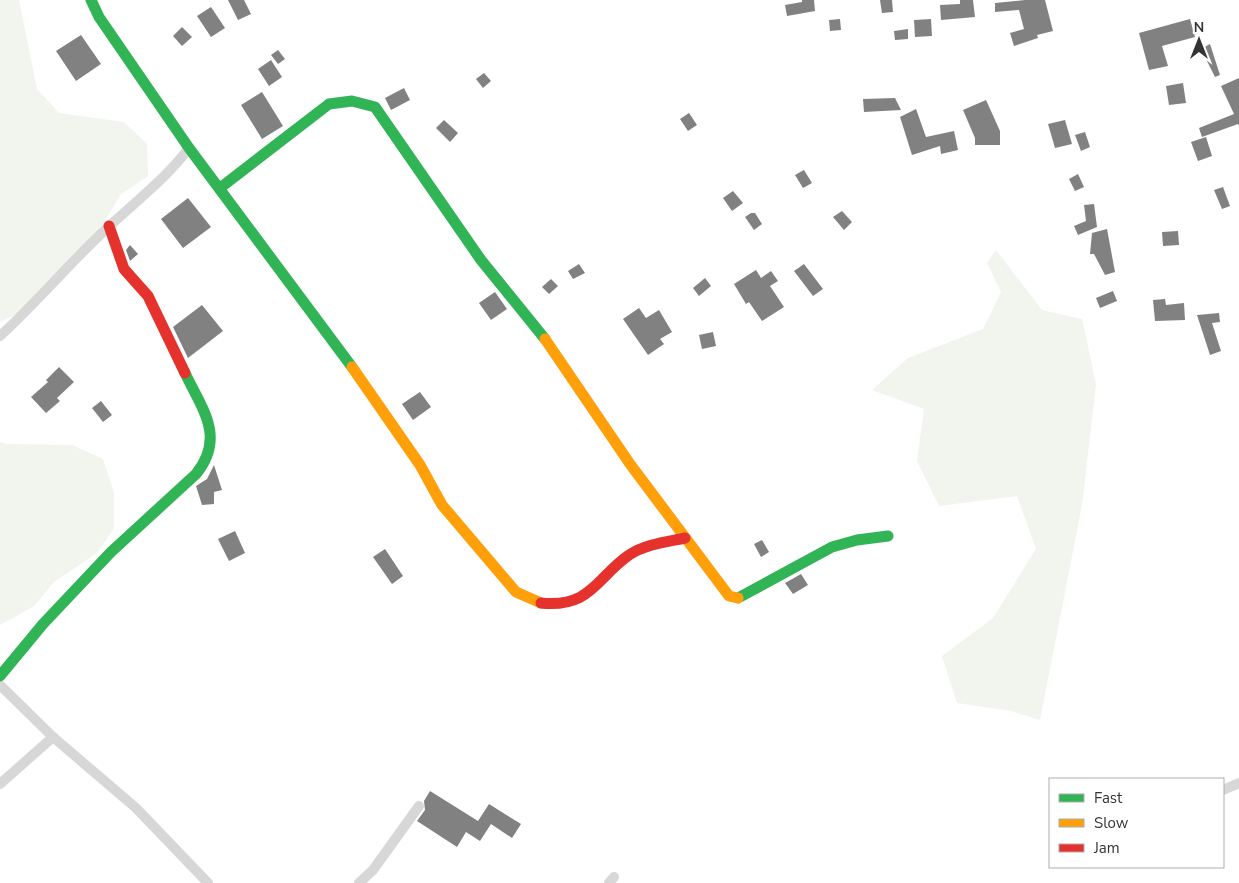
<svg xmlns="http://www.w3.org/2000/svg" width="1239" height="883" font-family="'Nunito Sans',sans-serif">
  <style>
    .green { fill: #f1f5ed }
    .building { fill: #818181 }
    .lines { fill: none; stroke-linecap: round; stroke-linejoin: round }
    .street { stroke: #d7d7d7; stroke-width: 10 }
    .fast { stroke: #30b455; stroke-width: 11 }
    .slow { stroke: #ff9f0a; stroke-width: 11 }
    .jam { stroke: #e5322d; stroke-width: 11 }
  </style>
  <rect width="100%" height="100%" fill="#fff"/>
  <!-- green -->
  <g class="green">
    <polygon points="0,0 19,0 37,89 59,113 124,122 147,144 148,176 121,194 90,244 20,312 0,322"/>
    <polygon points="996,250 1042,310 1082,319 1096,384 1082,505 1040,720 1011,711 957,703 942,656 993,618 1036,549 1017,496 939,506 917,461 924,409 872,390 908,358 983,329 1001,292 987,263"/>
    <polygon points="0,442 6,444 72,445 103,459 114,493 114,528 97,553 54,582 34,606 0,625"/>
  </g>
  <!-- building -->
  <g class="building">
    <polygon points="228,0 244,0 251,14 238,20"/>
    <polygon points="802,0 814,0 815,11 787,16 785,5 802,2"/>
    <polygon points="880,0 892,0 893,12 882,13"/>
    <polygon points="960,0 973,0 975,17 941,20 940,5 960,4"/>
    <polygon points="1025,0 1045,0 1053,31 1037,35 1038,38 1014,46 1010,33 1024,29 1019,10 995,12 995,3"/>
    <polygon points="211,7 225,28 211,37 197,16"/>
    <polygon points="840,19 841,30 830,31 829,20"/>
    <polygon points="931,19 932,36 915,37 914,20"/>
    <polygon points="1190,19 1195,37 1162,46 1168,66 1149,70 1139,33"/>
    <polygon points="182,27 192,37 182,46 173,36"/>
    <polygon points="908,29 908,39 895,40 894,31"/>
    <polygon points="81,35 101,64 76,81 56,51"/>
    <polygon points="1210,44 1220,75 1215,77 1201,49"/>
    <polygon points="278,50 285,59 278,64 271,55"/>
    <polygon points="271,60 282,77 269,86 258,69"/>
    <polygon points="484,73 491,81 483,88 476,79"/>
    <polygon points="1239,78 1239,126 1238,124 1202,137 1199,128 1234,114 1221,86"/>
    <polygon points="1183,83 1186,103 1169,105 1166,86"/>
    <polygon points="404,88 410,100 391,110 385,98"/>
    <polygon points="262,92 283,126 262,139 241,105"/>
    <polygon points="895,98 901,110 864,112 863,99"/>
    <polygon points="986,100 1000,131 1000,145 975,145 975,138 963,110"/>
    <polygon points="916,109 926,137 954,131 958,150 941,154 940,146 912,155 900,117"/>
    <polygon points="689,113 697,125 688,131 680,119"/>
    <polygon points="444,120 458,133 450,142 436,128"/>
    <polygon points="1065,120 1072,144 1055,148 1048,124"/>
    <polygon points="1085,132 1090,147 1081,151 1075,135"/>
    <polygon points="1206,137 1212,156 1198,161 1191,142"/>
    <polygon points="804,170 812,183 803,188 795,175"/>
    <polygon points="1078,174 1084,187 1075,191 1069,179"/>
    <polygon points="1223,187 1230,206 1222,209 1214,190"/>
    <polygon points="733,191 743,203 732,211 723,198"/>
    <polygon points="188,198 211,227 183,248 161,219"/>
    <polygon points="1094,204 1097,227 1078,235 1074,226 1086,221 1084,205"/>
    <polygon points="842,211 852,222 844,230 833,217"/>
    <polygon points="751,213 755,213 762,224 754,230 745,217"/>
    <polygon points="1107,229 1115,272 1105,275 1094,254 1090,254 1092,233"/>
    <polygon points="1178,231 1179,245 1163,246 1162,232"/>
    <polygon points="130,245 138,254 130,261 126,250"/>
    <polygon points="579,264 585,273 573,279 568,271"/>
    <polygon points="804,264 823,289 813,296 794,271"/>
    <polygon points="756,270 761,278 771,271 778,281 770,286 784,307 762,321 749,302 746,304 734,284"/>
    <polygon points="705,278 711,286 699,296 693,288"/>
    <polygon points="551,279 558,286 549,294 542,287"/>
    <polygon points="1113,291 1117,301 1100,308 1096,298"/>
    <polygon points="495,292 507,309 491,320 479,303"/>
    <polygon points="1165,299 1166,305 1184,303 1185,320 1155,321 1153,300"/>
    <polygon points="202,305 223,331 188,358 173,327"/>
    <polygon points="639,308 646,318 659,310 672,332 660,339 664,344 648,355 623,319"/>
    <polygon points="1219,313 1220,322 1212,323 1221,351 1210,355 1197,315"/>
    <polygon points="713,332 716,346 702,349 699,335"/>
    <polygon points="59,367 74,382 57,398 60,401 46,413 31,397 48,382 46,380"/>
    <polygon points="420,392 431,407 413,420 402,404"/>
    <polygon points="101,401 112,415 103,422 92,408"/>
    <polygon points="214,465 222,490 214,492 214,504 202,505 196,486 207,479"/>
    <polygon points="235,531 245,553 229,561 218,539"/>
    <polygon points="762,540 769,552 761,557 754,544"/>
    <polygon points="385,549 403,576 392,584 373,557"/>
    <polygon points="801,574 808,585 793,594 785,583"/>
    <polygon points="430,791 478,821 489,804 521,824 512,838 491,824 480,841 466,832 457,847 417,821 425,810 424,801"/>
  </g>
  <g class="lines">
    <!-- street -->
    <g class="street">
      <path d="M 0,336 C 36,303 67,266 102,233 C 132,204 164,181 189,148"/>
      <polyline points="0,685 53,737 136,808 208,883"/>
      <polyline points="0,784 53,737"/>
      <polyline points="1223,790 1239,783"/>
      <polyline points="359,883 373,870 419,806"/>
      <polyline points="609,883 614,877"/>
    </g>
    <!-- fast -->
    <g class="fast">
      <polyline points="91,0 99,17 189,148 352,367"/>
      <polyline points="220,188 329,104 352,101 375,107 481,260 545,339"/>
      <polyline points="738,598 832,547 857,540 888,536"/>
      <path d="M 0,676 L 43,624 L 111,552 L 196,474 C 226,437 202,409 185,373"/>
    </g>
    <!-- slow -->
    <g class="slow">
      <polyline points="545,339 630,464 729,596 738,598"/>
      <polyline points="352,367 420,465 442,505 516,592 541,603"/>
    </g>
    <!-- jam -->
    <g class="jam">
      <polyline points="109,226 124,269 148,296 185,373"/>
      <path d="M 541,603 C 591,608 596,578 629,555 C 646,544 666,542 685,538"/>
    </g>
  </g>
  <!-- legend -->
  <rect x="1049" y="778" width="175" height="90" fill="#ffffff" stroke="#adadad"/>
  <rect x="1059" y="794" width="25" height="8" fill="#30b455" stroke="#adadad"/>
  <text x="1094" y="803" font-size="15" fill="#333333">Fast</text>
  <rect x="1059" y="819" width="25" height="8" fill="#ff9f0a" stroke="#adadad"/>
  <text x="1094" y="828" font-size="15" fill="#333333">Slow</text>
  <rect x="1059" y="844" width="25" height="8" fill="#e5322d" stroke="#adadad"/>
  <text x="1094" y="853" font-size="15" fill="#333333">Jam</text>
  <!-- north arrow -->
  <g transform="translate(1199 40)" stroke="#ffffff" stroke-width="4" paint-order="stroke">
  <path d="M0-4L9 19L0 12L-9 19Z" fill="#333333"/>
  <text y="-8" font-size="14" font-weight="bold" text-anchor="middle" fill="#333333">N</text>
  </g>
</svg>
